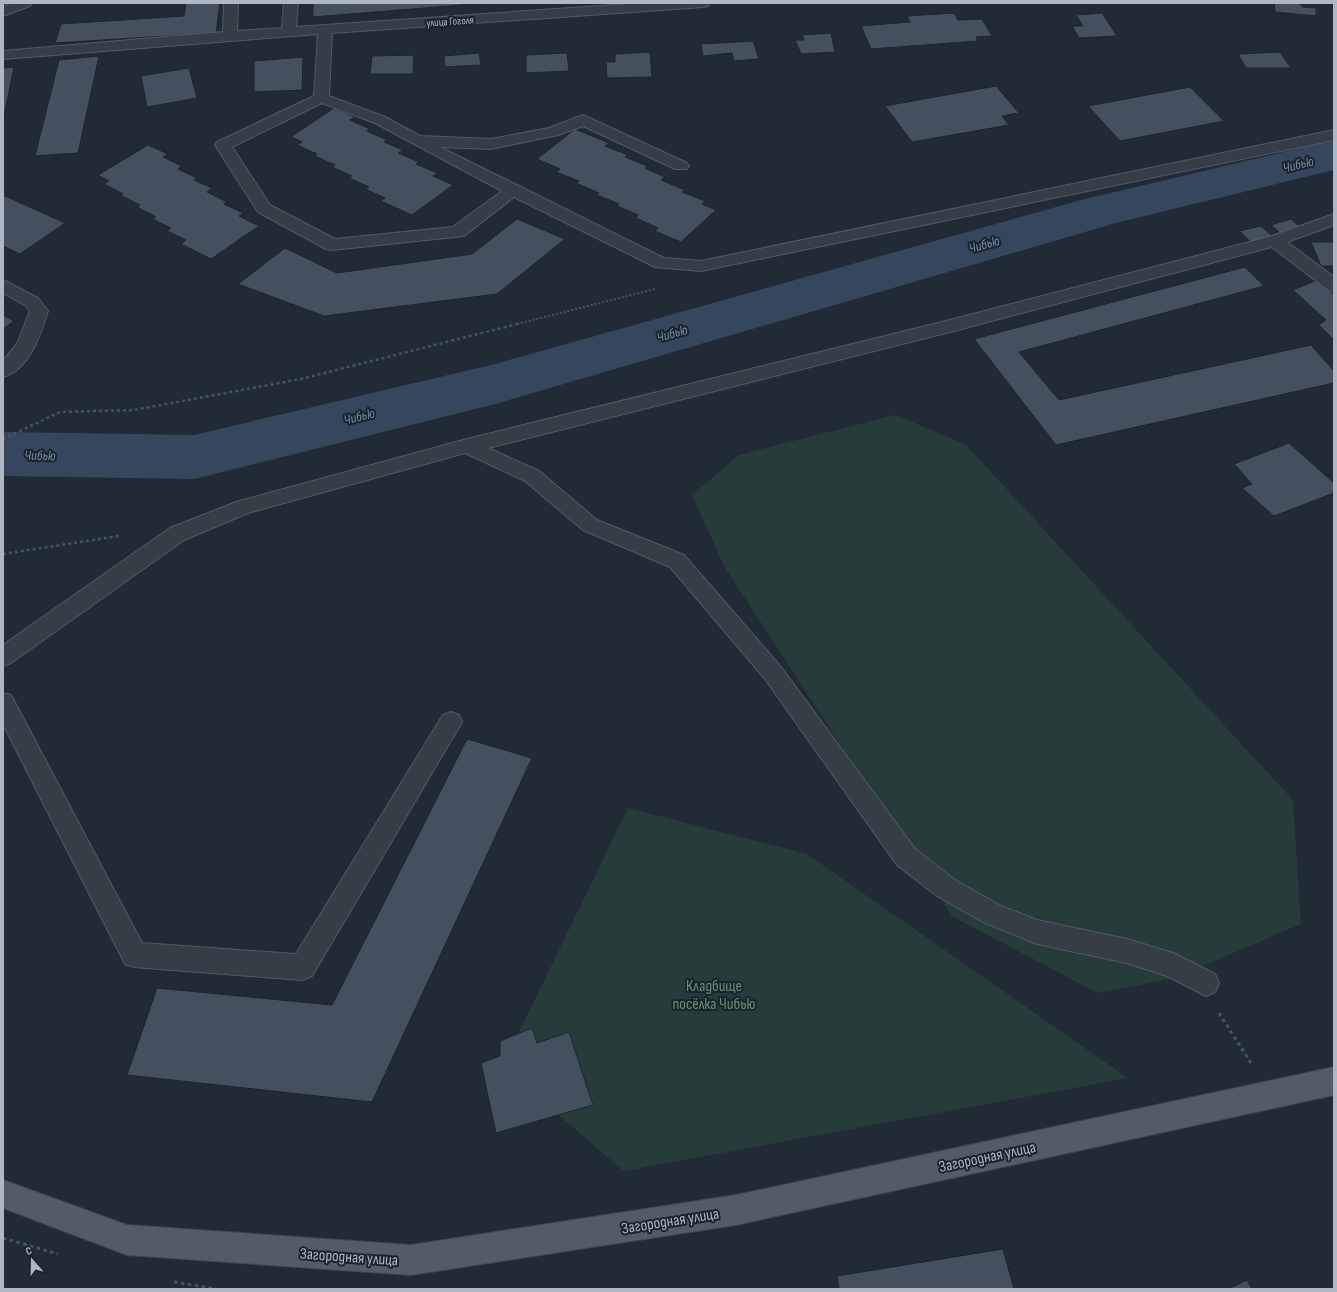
<svg xmlns="http://www.w3.org/2000/svg" width="1337" height="1292" font-family="'Sofia Sans Condensed',sans-serif">
  <style>
    .green { fill: #273b3b }
    .lines { fill: none; stroke-linecap: round; stroke-linejoin: round }
    .river { fill: #36465d; fill-rule: evenodd }
    .building { fill: #45505e; stroke: #1c242e }
    .minor-casing { stroke: #525a65; stroke-width: 2 }
    .major-casing { stroke: #3e4651; stroke-width: 2 }
    .path-far2 { stroke: #455759; stroke-width: 2; stroke-dasharray: 2 2; stroke-linecap: butt }
    .path-far1 { stroke: #455759; stroke-width: 2.5; stroke-dasharray: 3 3; stroke-linecap: butt }
    .path { stroke: #455759; stroke-width: 3; stroke-dasharray: 3.5 3.5; stroke-linecap: butt }
    .minor { fill: #353d47; fill-rule: evenodd }
    .major { fill: #535b67; fill-rule: evenodd }
    .labels { text-anchor: middle; stroke-width: 4; stroke-linejoin: round; paint-order: stroke }
    .far-street-label { font-size: 11px; fill: #afb7c4; stroke: #1a222c }
    .water-label { font-size: 14px; font-style: italic; fill: #798eaa; stroke: #1a222c }
    .near-park-label { font-size: 16px; fill: #689371; stroke: #1a222c }
    .near-street-label { font-size: 16px; fill: #afb7c4; stroke: #1a222c }
  </style>
  <rect width="100%" height="100%" fill="#212b36"/>
  <!-- green -->
  <g class="green">
    <polygon points="895,415 965,444 1293,800 1301,924 1175,978 1098,993 953,917 724,566 692,495 739,455"/>
    <polygon points="628,808 807,854 1128,1078 624,1171 502,1067"/>
  </g>
  <g class="lines">
    <!-- river -->
    <polygon class="river" points="1334,140 1334,170 1116,223 495,404 194,479 3,476 3,432 194,435 495,364 1081,200"/>
  </g>
  <!-- building -->
  <g class="building">
    <polygon points="186,3 220,3 216,33 55,43 61,24 184,16"/>
    <polygon points="313,3 486,3 313,17"/>
    <polygon points="1274,3 1300,3 1302,7 1316,8 1316,16 1275,12"/>
    <polygon points="954,13 958,20 982,19 992,36 976,37 978,41 871,49 861,26 910,22 907,16"/>
    <polygon points="1102,13 1117,36 1079,38 1072,26 1083,26 1076,15"/>
    <polygon points="831,33 835,52 801,54 795,40 804,40 802,35"/>
    <polygon points="753,41 759,59 734,61 732,53 703,56 701,44"/>
    <polygon points="650,52 652,77 607,78 606,62 615,62 615,54"/>
    <polygon points="1280,52 1291,68 1246,68 1238,54"/>
    <polygon points="479,53 481,65 445,67 444,56"/>
    <polygon points="567,53 569,71 526,73 526,55"/>
    <polygon points="414,55 413,74 370,74 372,56"/>
    <polygon points="99,56 78,153 35,156 59,60"/>
    <polygon points="303,57 302,90 254,92 254,61"/>
    <polygon points="14,67 3,121 3,68"/>
    <polygon points="189,68 197,98 147,107 141,76"/>
    <polygon points="996,86 1019,113 1002,116 1009,125 912,142 885,106"/>
    <polygon points="1190,87 1224,121 1120,141 1088,106"/>
    <polygon points="334,108 355,117 350,120 370,129 367,131 387,140 384,142 403,150 398,153 419,162 416,164 437,173 433,176 453,185 412,215 381,201 385,198 365,189 369,187 349,178 352,176 332,167 335,165 315,156 317,154 297,145 302,142 291,137"/>
    <polygon points="575,129 609,143 605,146 628,155 625,157 647,166 645,168 665,177 661,180 685,190 682,192 705,201 702,204 716,210 681,242 655,231 658,228 636,218 638,215 617,206 619,204 597,195 599,193 576,183 579,181 556,172 560,169 537,159"/>
    <polygon points="148,145 168,154 163,157 182,166 178,169 197,178 194,180 212,188 207,192 227,202 224,204 243,213 239,216 259,226 211,259 181,244 186,240 167,231 171,228 152,219 156,217 137,207 140,205 120,195 123,194 104,184 109,181 98,175"/>
    <polygon points="3,195 65,223 20,254 3,246"/>
    <polygon points="517,219 565,239 497,294 324,316 238,284 285,248 337,273 472,254"/>
    <polygon points="1291,219 1300,227 1280,233 1271,225"/>
    <polygon points="1261,226 1273,237 1251,242 1239,231"/>
    <polygon points="1311,242 1334,242 1334,269 1333,266 1321,266"/>
    <polygon points="1245,267 1264,286 1019,352 1059,400 1311,345 1334,371 1334,383 1056,445 974,339"/>
    <polygon points="1317,280 1334,295 1334,340 1319,325 1326,320 1293,290"/>
    <polygon points="3,315 14,321 3,329"/>
    <polygon points="1289,443 1334,483 1334,493 1274,516 1242,488 1252,484 1234,464"/>
    <polygon points="467,739 532,758 372,1102 127,1075 157,988 332,1005"/>
    <polygon points="532,1028 537,1043 569,1032 593,1105 496,1133 481,1063 500,1056 500,1041"/>
    <polygon points="1003,1249 1014,1289 839,1289 837,1276"/>
    <polygon points="1247,1280 1252,1289 1228,1289"/>
  </g>
  <g class="lines">
    <defs>
      <g id="minor">
        <polygon points="13,3 32,3 30,6 3,16 3,7"/>
        <path d="M 224,3 L 238,3 L 237,31 L 282,28 L 284,3 L 298,3 L 296,27 L 643,3 L 710,3 L 708,6 L 703,7 L 332,33 L 329,96 L 385,117 L 420,136 L 491,139 L 549,128 L 583,115 L 687,163 L 689,166 L 687,169 L 675,169 L 583,126 L 558,135 L 491,149 L 440,147 L 664,258 L 701,261 L 1334,130 L 1334,140 L 701,271 L 655,267 L 514,197 L 464,236 L 332,250 L 326,249 L 258,212 L 215,145 L 217,142 L 314,96 L 318,34 L 3,59 L 3,51 L 223,32 ZM 322,103 L 375,123 L 502,191 L 453,227 L 335,239 L 270,205 L 232,147 Z"/>
        <polygon points="1334,214 1334,225 1287,242 1334,277 1334,292 1328,290 1272,247 950,332 488,448 539,471 597,520 684,555 781,667 915,849 955,880 1001,906 1037,920 1127,939 1173,953 1215,974 1219,983 1215,992 1206,996 1167,976 1127,963 1037,944 983,922 937,896 897,865 765,679 670,567 583,530 525,481 465,453 248,513 184,540 11,663 3,666 3,645 170,528 236,502 467,439 950,320 1269,237"/>
        <path d="M 3,280 L 38,298 L 48,311 C 41,334 29,370 3,377 L 3,361 L 17,344 L 30,311 L 26,306 L 3,293 Z"/>
        <polygon points="3,693 11,695 142,943 296,954 443,715 451,712 459,715 462,722 312,976 303,980 134,967 125,964 3,724"/>
      </g>
      <polygon id="major" points="1334,1067 1334,1095 736,1225 411,1275 127,1255 3,1208 3,1180 127,1225 411,1245 736,1195"/>
    </defs>
    <!-- minor casing -->
    <use href="#minor" class="minor-casing"/>
    <!-- major casing -->
    <use href="#major" class="major-casing"/>
    <!-- path-far2 -->
    <polyline class="path-far2" points="517,324 655,289"/>
    <!-- path-far1 -->
    <g class="path-far1">
      <polyline points="3,439 60,412 134,410 301,379 521,323"/>
      <polyline points="3,554 119,536"/>
    </g>
    <!-- path -->
    <g class="path">
      <polyline points="1219,1013 1251,1063"/>
      <polyline points="3,1238 58,1254"/>
      <polyline points="174,1282 217,1289"/>
    </g>
    <!-- minor -->
    <use href="#minor" class="minor"/>
    <!-- major -->
    <use href="#major" class="major"/>
  </g>
  <g class="labels">
    <!-- far-street labels -->
    <g class="far-street-label">
      <text transform="translate(450 21) rotate(-4)" y="4">улица Гоголя</text>
    </g>
    <!-- water labels -->
    <g class="water-label">
      <text transform="translate(1298 164) rotate(-13)" y="5">Чибью</text>
      <text transform="translate(984 244) rotate(-16)" y="5">Чибью</text>
      <text transform="translate(672 333) rotate(-16)" y="5">Чибью</text>
      <text transform="translate(359 416) rotate(-14)" y="5">Чибью</text>
      <text transform="translate(40 455) rotate(1)" y="5">Чибью</text>
    </g>
    <!-- near-park labels -->
    <g class="near-park-label">
      <text x="714" y="991">Кладбище<tspan x="714" dy="18">посёлка Чибью</tspan></text>
    </g>
    <!-- near-street labels -->
    <g class="near-street-label">
      <text transform="translate(987 1156) rotate(-12)" y="6">Загородная улица</text>
      <text transform="translate(670 1220) rotate(-9)" y="6">Загородная улица</text>
      <text transform="translate(349 1256) rotate(4)" y="6">Загородная улица</text>
    </g>
  </g>
  <!-- border -->
  <rect width="1337" height="1292" fill="none" stroke="#afb7c4" stroke-width="8"/>
  <!-- north arrow -->
  <g transform="translate(32 1260) rotate(340)" stroke="#1a222c" stroke-width="3" paint-order="stroke">
  <path d="M0-3L7 15L0 10L-7 15Z" fill="#afb7c4"/>
  <text y="-6" font-size="11" font-weight="bold" text-anchor="middle" fill="#afb7c4">С</text>
  </g>
</svg>
